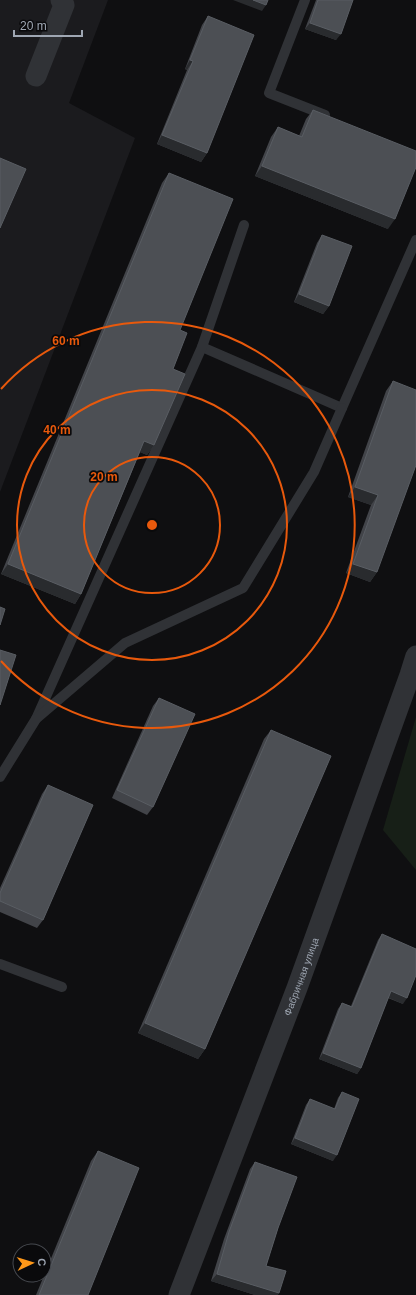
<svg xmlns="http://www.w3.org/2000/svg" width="416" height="1295" font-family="Arial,sans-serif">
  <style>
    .built { fill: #1b1b1e }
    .green { fill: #171f17 }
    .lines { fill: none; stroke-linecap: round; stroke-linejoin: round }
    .service { stroke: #303236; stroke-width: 10 }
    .minor { stroke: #303236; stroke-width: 21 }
    .wall { fill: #424449 }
    .shaded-wall { fill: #292b2e }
    .building { fill: #4c4f54; stroke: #595d63 }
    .ring { fill: none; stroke: #e8590c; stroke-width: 2 }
    .labels { text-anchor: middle; stroke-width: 3.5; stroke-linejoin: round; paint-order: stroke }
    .street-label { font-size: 10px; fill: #9fa7b3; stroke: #0a0a0c }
    .centre { fill: #e8590c; stroke: #0a0a0c; stroke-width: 2 }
    .ring-label { font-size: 12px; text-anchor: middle; font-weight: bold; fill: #e8590c; stroke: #0a0a0c; stroke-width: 3.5; stroke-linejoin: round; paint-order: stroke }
  </style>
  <rect width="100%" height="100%" fill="#0f0f11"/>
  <!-- built -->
  <polygon class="built" points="0,0 108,0 69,103 135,138 0,492"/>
  <!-- green -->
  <polygon class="green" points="416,717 416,870 383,830"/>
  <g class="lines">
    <!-- service -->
    <g class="service">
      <polyline points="305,0 269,93 325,115"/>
      <polyline points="202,347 342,408 416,240"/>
      <polyline points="36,719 202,347 244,225"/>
      <polyline points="0,777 36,719 125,643 243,588 314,472 342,408"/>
      <polyline points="0,964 62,987"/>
    </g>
    <!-- minor -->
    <g class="minor">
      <polyline points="36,76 64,5 61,0"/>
      <path id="s1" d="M 179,1295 L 297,988 L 410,675 L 416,656"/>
    </g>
  </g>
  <!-- wall -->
  <g class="wall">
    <polygon points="316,0 353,0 336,40 305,29"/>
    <polygon points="208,16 207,153 201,162 157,144 187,70 185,69 202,25"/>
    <polygon points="313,110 388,229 255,176 271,137 278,127 299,136 306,119"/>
    <polygon points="169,173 180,330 173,369 154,445 147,455 140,452 81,594 75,604 1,574 162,183"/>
    <polygon points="322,235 329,306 323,314 294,302 317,243"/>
    <polygon points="393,381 377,572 370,582 346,573 371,505 348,497 386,391"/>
    <polygon points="159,698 153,807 147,815 112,798 153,706"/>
    <polygon points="271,730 205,1049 198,1059 138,1033 264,739"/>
    <polygon points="48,785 43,920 37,928 0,912 0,888 42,794"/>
    <polygon points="382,934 403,1004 388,998 361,1068 357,1074 319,1059 338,1009 342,1003 351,1006 378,940"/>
    <polygon points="342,1092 333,1161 291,1144 306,1105 310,1099 334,1109 338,1098"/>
    <polygon points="98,1151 88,1295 36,1295 91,1161"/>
    <polygon points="255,1162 278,1228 266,1266 278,1295 255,1295 211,1281 224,1239 250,1169"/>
  </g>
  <!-- shaded-wall -->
  <g class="shaded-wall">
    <polygon points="233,0 253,0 266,5 262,11"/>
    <polygon points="310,23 341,34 336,40 305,29"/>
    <polygon points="190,60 193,61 187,70 185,69"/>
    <polygon points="162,135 207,153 201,162 157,144"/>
    <polygon points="262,166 395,219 388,229 255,176"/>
    <polygon points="299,294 329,306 323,314 294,302"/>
    <polygon points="144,441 154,445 147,455 137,451"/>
    <polygon points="355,487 378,495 371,505 348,497"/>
    <polygon points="8,564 81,594 75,604 1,574"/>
    <polygon points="353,564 377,572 370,582 346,573"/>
    <polygon points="391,991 407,998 403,1004 387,997"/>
    <polygon points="145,1023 205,1049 198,1059 138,1033"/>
    <polygon points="323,1053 361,1068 357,1074 319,1059"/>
    <polygon points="295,1138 337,1155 333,1161 291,1144"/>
    <polygon points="217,1274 279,1293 278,1295 255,1295 211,1281"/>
  </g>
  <!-- building -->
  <g class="building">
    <polygon points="253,0 268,0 266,5"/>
    <polygon points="318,0 353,0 341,34 310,23"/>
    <polygon points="208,16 254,35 207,153 162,135 193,61 190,60"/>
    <polygon points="313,110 416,151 416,167 395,219 262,166 278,127 302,137"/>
    <polygon points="0,158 26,169 0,228"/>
    <polygon points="169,173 233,199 180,330 187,333 173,369 185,374 154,445 144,441 81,594 8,564"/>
    <polygon points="322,235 352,246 329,306 299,294"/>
    <polygon points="393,381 416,390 416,465 377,572 353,564 378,495 355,487"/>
    <polygon points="0,607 5,609 0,625"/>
    <polygon points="0,650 16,655 0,705"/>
    <polygon points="159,698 195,714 153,807 117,790"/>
    <polygon points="271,730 331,756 205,1049 145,1023"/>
    <polygon points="48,785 93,805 43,920 0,901 0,893"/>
    <polygon points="382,934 416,949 416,975 407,998 391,991 361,1068 323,1053 342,1003 352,1007"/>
    <polygon points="342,1092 359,1099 337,1155 295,1138 310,1099 335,1109"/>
    <polygon points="98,1151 139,1168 88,1295 39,1295"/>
    <polygon points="255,1162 297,1177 278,1228 266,1266 286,1271 279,1293 217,1274 229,1232"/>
  </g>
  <!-- distance rings -->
  <g class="ring">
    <circle cx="152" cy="525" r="68"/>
    <circle cx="152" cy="525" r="135"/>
    <path d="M1 389A203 203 0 1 1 1 661"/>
  </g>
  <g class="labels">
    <!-- street labels -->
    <g class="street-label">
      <text dy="4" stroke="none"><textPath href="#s1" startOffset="341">Фабричная улица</textPath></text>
    </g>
  </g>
  <circle cx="152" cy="525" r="6" class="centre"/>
  <g class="ring-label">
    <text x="66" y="345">60 m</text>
    <text x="57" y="434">40 m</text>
    <text x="104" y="481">20 m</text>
  </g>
  <!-- north arrow -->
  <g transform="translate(32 1263) rotate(86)"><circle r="19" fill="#0a0a0c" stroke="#46494f"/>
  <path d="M0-3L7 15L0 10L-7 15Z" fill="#ff9819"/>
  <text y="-6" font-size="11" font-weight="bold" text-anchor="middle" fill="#9fa7b3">С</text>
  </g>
  <!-- scale -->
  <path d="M14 30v6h68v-6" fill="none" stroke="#9fa7b3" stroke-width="2"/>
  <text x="20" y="30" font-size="12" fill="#9fa7b3" stroke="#0a0a0c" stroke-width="3" paint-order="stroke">20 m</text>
</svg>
